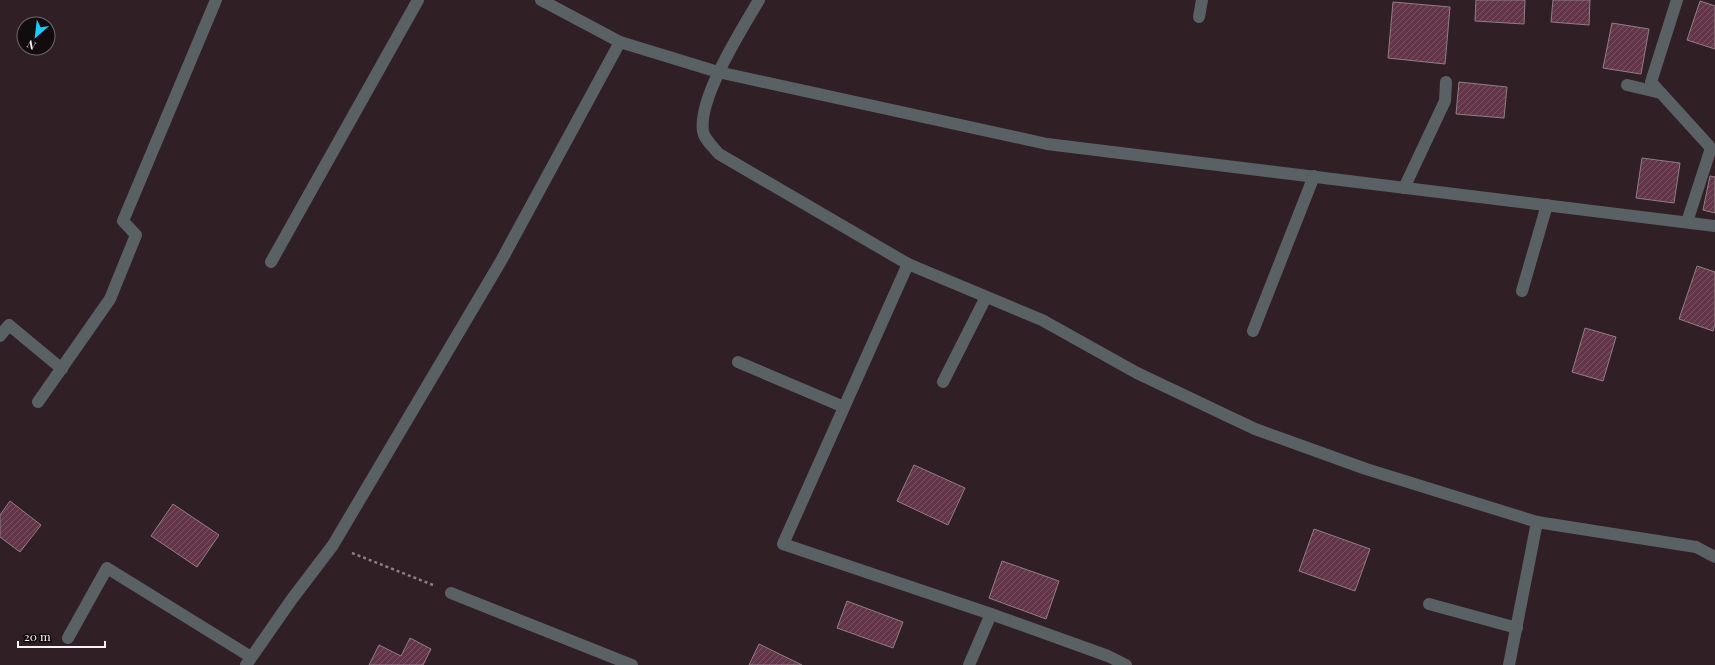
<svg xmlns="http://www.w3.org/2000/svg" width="1715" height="665" font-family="'Playfair Display',serif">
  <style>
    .building { fill: url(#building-hatch); stroke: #917e84 }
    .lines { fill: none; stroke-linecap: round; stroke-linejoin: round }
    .path { stroke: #8c7f83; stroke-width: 2.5; stroke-dasharray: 3 3; stroke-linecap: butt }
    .lane { stroke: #596165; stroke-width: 12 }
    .street { stroke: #596165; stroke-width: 12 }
  </style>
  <defs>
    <pattern id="building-hatch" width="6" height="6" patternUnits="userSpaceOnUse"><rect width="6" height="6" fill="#633548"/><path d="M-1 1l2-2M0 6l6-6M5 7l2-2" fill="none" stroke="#7a5363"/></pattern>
  </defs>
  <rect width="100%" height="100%" fill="#302026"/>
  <!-- building -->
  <g class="building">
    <polygon points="1476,0 1525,0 1524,24 1475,21"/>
    <polygon points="1553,0 1590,0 1589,25 1551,22"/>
    <polygon points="1700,1 1715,6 1715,49 1687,40"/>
    <polygon points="1393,2 1450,7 1445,64 1388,58"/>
    <polygon points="1612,23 1649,29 1641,74 1603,68"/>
    <polygon points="1459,82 1507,87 1504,118 1456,114"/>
    <polygon points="1642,158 1680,163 1674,203 1636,198"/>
    <polygon points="1710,176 1715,177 1715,213 1703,210"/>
    <polygon points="1697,266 1715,272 1715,324 1713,331 1679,319"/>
    <polygon points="1585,328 1616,337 1603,381 1572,372"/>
    <polygon points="914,465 965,488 948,525 897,501"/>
    <polygon points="10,501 41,525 20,552 0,537 0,515"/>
    <polygon points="173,504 219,535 197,567 151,536"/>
    <polygon points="1314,529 1370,549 1355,591 1299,571"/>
    <polygon points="1002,561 1059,581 1046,619 989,598"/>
    <polygon points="847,601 903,622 893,648 837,628"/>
    <polygon points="410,638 431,649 423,665 369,665 379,645 401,656"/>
    <polygon points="759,644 802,665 749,665"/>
  </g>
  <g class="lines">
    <!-- path -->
    <polyline class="path" points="352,553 433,585"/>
    <!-- lane -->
    <g class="lane">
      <polyline points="271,262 418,0"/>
      <polyline points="0,336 9,325 62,369"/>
      <polyline points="38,402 110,299 136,235 123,221 216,0"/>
      <polyline points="68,638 107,568 251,657"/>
    </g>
    <!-- street -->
    <g class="street">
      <polyline points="541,0 620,42 718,72 1047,144 1715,226"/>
      <path d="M 759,0 C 742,29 698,98 703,131 C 704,139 714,148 719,154 L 908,264 L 1042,320 L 1137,373 L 1255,429 L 1366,469 L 1537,522 L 1696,547 L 1715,557"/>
      <polyline points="1677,0 1651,82 1711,148 1687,222"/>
      <polyline points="1199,17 1202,0"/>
      <polyline points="1627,85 1661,93"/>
      <polyline points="1404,188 1445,101 1446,82"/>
      <polyline points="908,264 783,544 991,614 1108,656 1126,665"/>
      <polyline points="1522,291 1547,205"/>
      <polyline points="1253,331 1314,176"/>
      <polyline points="738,362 844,407"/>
      <polyline points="943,382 986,297"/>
      <polyline points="451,593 632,665"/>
      <polyline points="1429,604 1517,628"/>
      <polyline points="246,665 292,599 333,545 501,261 620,42"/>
      <polyline points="969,665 991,614"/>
      <polyline points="1509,665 1537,522"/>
    </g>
  </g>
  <!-- north arrow -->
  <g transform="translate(36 36) rotate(208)"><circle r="19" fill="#130c0f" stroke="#70686b"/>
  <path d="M0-3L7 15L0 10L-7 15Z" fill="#19cafc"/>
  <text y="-6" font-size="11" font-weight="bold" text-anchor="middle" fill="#fcf1f4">N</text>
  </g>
  <!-- scale -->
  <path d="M18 641v6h87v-6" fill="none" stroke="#fcf1f4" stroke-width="2"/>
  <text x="24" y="641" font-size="12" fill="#fcf1f4" stroke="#130c0f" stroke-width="3" paint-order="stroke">20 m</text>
</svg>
